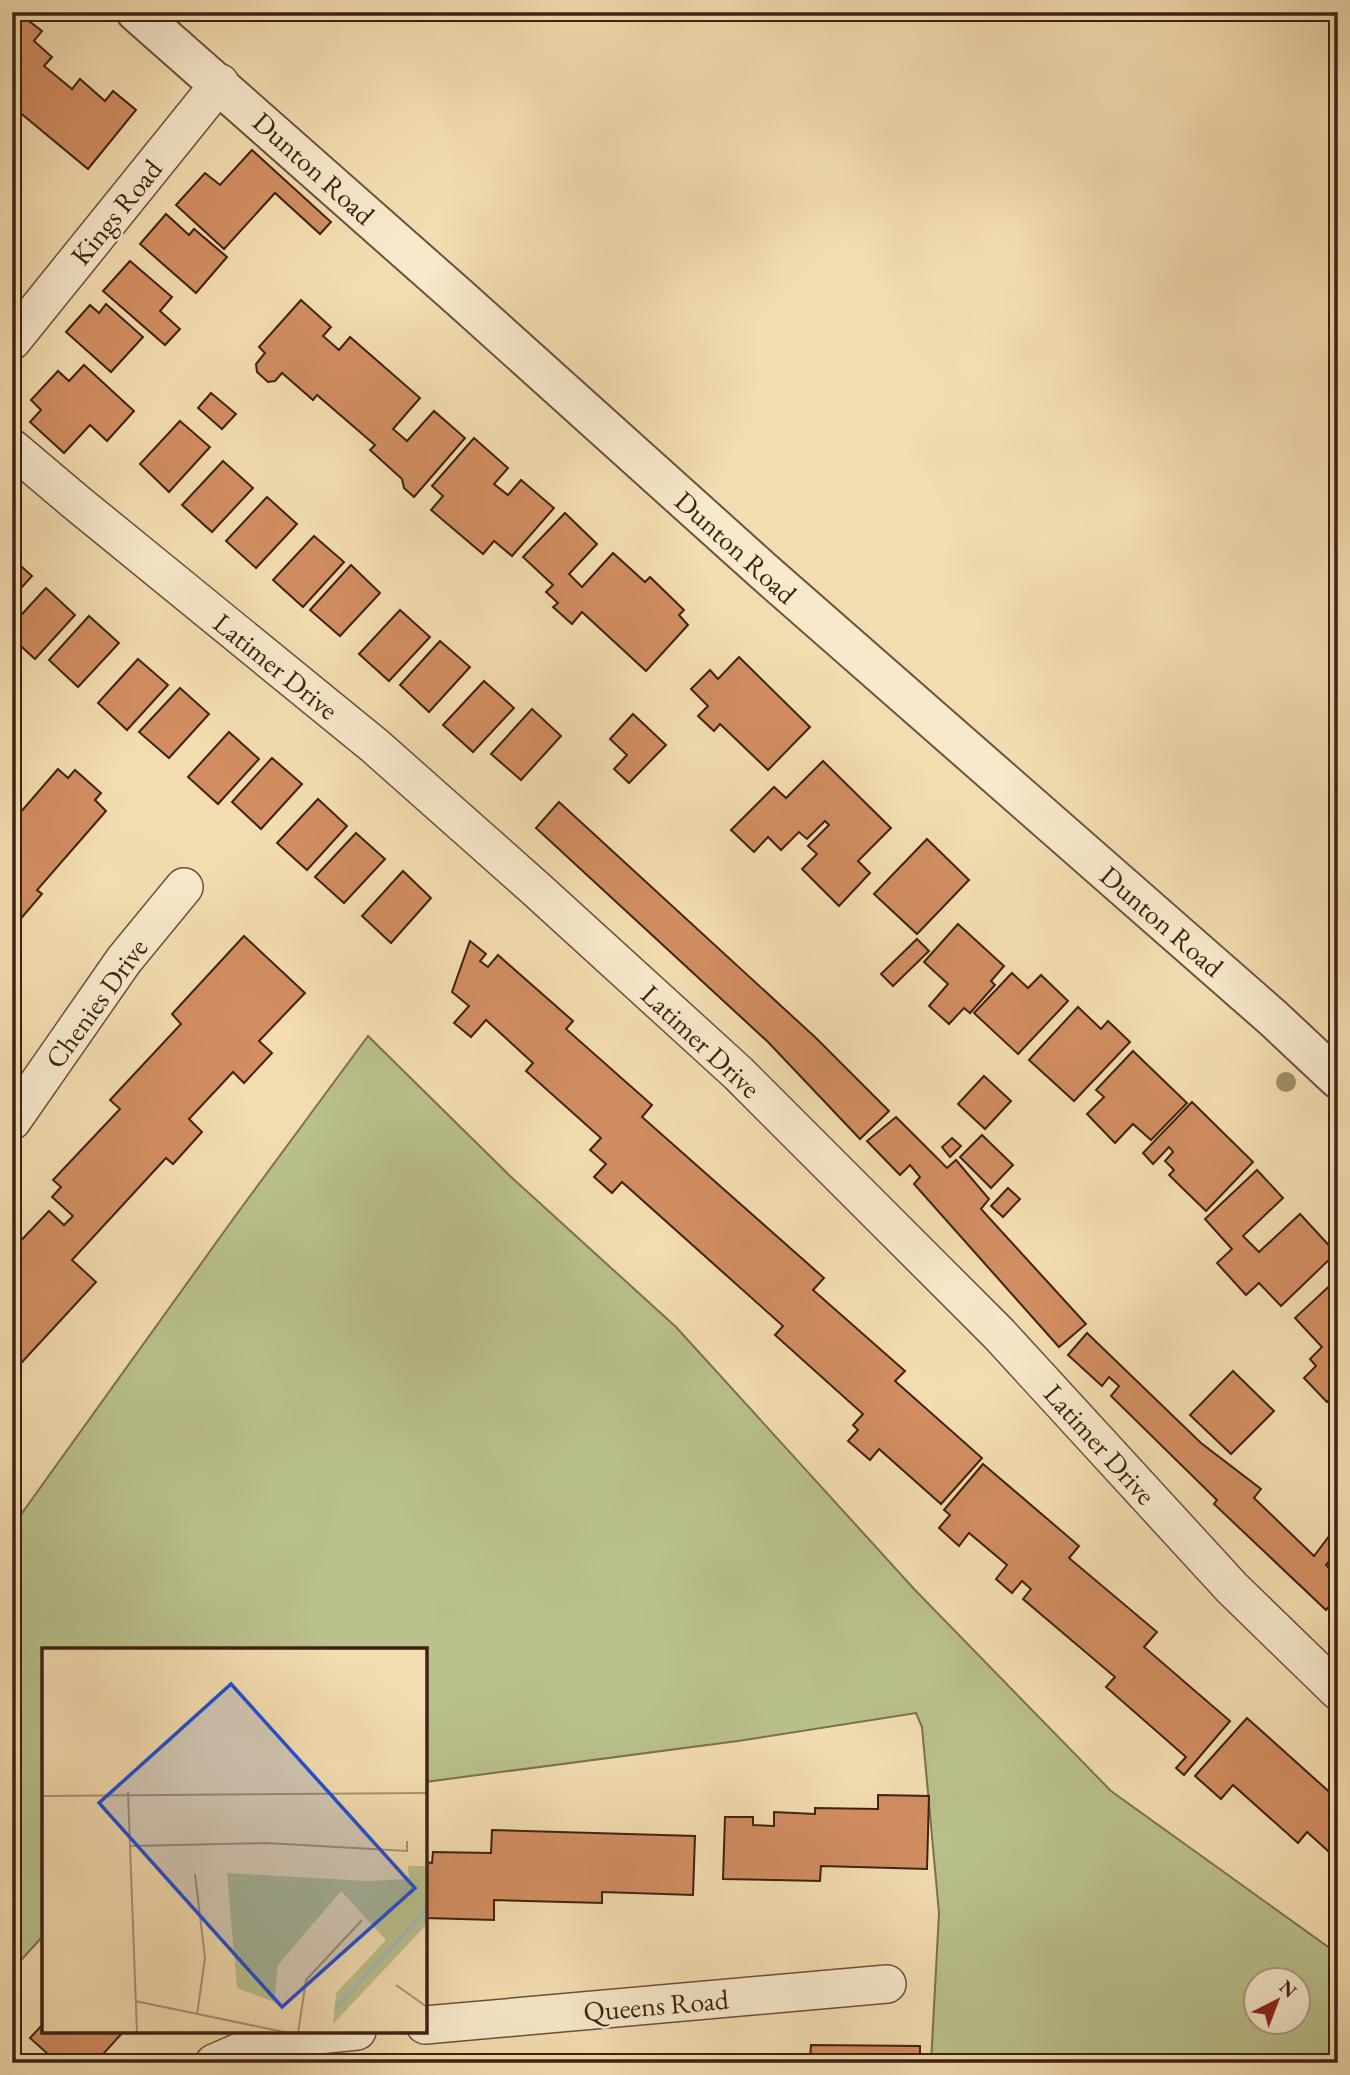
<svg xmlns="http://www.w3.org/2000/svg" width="1350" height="2075" font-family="'EB Garamond',serif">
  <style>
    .green { fill: #bac18c; stroke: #7c7150; stroke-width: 2; fill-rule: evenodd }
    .building { fill: #d28e62; stroke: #3e2113; stroke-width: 2 }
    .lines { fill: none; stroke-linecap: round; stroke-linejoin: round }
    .minor-casing { stroke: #6b503a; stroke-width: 40 }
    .tertiary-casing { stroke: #6b503a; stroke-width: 42 }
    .minor { stroke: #f7e9cc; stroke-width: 37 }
    .tertiary { stroke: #f7e9cc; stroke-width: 38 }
    .tree { fill: #a08c6a }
    .labels { text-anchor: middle; stroke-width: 5; stroke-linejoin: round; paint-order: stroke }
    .street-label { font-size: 28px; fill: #3e2113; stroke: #f7e9cc }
    .inset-river { fill: none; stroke: #a0b9b6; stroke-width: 3.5 }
    .inset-road { fill: none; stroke: #ab9271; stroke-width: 2 }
    .view { fill: #1d4ed8; fill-opacity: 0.15; stroke: #1d4ed8; stroke-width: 3.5 }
    .inset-edge { fill: none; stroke: #3e2113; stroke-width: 3.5 }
  </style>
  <rect width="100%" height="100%" fill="#f3ddb0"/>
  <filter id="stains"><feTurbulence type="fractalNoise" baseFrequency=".00286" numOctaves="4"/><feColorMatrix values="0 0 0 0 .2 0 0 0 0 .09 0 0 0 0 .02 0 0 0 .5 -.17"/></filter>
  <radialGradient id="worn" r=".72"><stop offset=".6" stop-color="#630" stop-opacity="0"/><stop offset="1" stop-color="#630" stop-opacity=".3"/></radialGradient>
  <!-- green -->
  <path class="green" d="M 368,1036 L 510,1176 L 676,1327 L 915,1590 L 1111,1791 L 1338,1954 L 1338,2063 L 931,2063 L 939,1913 L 922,1727 L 916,1713 L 738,1741 L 425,1782 L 425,1650 L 44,1650 L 44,1935 L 12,1970 L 12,1527 L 236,1215 ZM 1256,1980 L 1298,1980 L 1298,2022 L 1256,2022 Z"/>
  <!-- building -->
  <g class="building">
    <polygon points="17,12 42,31 34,41 52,57 44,66 72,89 80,79 105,101 113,91 136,110 88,169 12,106 12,18"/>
    <polygon points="252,150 331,222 320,234 275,193 224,249 176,205 205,173 220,185"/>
    <polygon points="12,183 21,190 12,201"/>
    <polygon points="166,214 189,235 194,229 227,257 196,293 140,244"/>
    <polygon points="130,261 172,297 160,311 180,329 165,345 103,291"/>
    <polygon points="301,300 331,327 323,336 339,350 350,337 420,398 393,429 407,441 434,411 465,438 414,497 404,488 402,479 370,450 375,445 317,395 313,400 282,373 275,381 268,382 257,372 256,364 265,353 259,347"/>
    <polygon points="106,304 143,337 111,372 66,332 90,305 99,313"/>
    <polygon points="84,365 134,411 107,441 90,425 64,453 30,422 41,410 31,400 58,371 69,381"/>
    <polygon points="211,393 236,414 222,429 198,408"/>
    <polygon points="180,421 210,447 169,492 140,464"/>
    <polygon points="474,438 508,468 494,484 508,495 521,480 554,508 512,556 494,541 483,554 431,510 443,496 432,486"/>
    <polygon points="223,461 253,488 212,532 182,505"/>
    <polygon points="267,497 297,524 256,568 226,541"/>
    <polygon points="565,513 597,544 569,574 582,587 613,553 645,582 650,577 684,610 679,615 688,625 646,671 582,612 572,624 553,607 558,603 546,592 553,585 523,557"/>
    <polygon points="314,536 344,562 303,607 273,580"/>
    <polygon points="12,558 32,576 12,598"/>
    <polygon points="351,565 380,593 340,636 310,610"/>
    <polygon points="46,588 75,615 35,659 12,638 12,625"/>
    <polygon points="400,610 430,637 389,681 359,654"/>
    <polygon points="89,616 119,643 78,687 49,660"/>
    <polygon points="440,641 470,667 429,712 400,685"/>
    <polygon points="739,657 810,727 768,770 720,724 714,731 698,716 708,706 691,689 710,670 718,679"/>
    <polygon points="138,659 168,685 127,730 98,703"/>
    <polygon points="484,681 514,708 473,752 443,725"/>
    <polygon points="180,688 209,714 169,758 139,732"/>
    <polygon points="532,709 561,736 521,780 491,754"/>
    <polygon points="633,714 666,745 629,783 614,769 627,755 610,739"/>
    <polygon points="229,732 259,759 218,804 188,777"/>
    <polygon points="272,758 302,784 261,829 232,802"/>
    <polygon points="823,761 891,828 858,861 870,873 839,906 802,869 817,854 808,846 829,825 825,821 807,839 799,832 781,850 768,837 754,852 731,830 774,787 786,798"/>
    <polygon points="58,769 68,778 75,770 101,793 95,800 106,811 37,890 42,894 12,929 12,822"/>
    <polygon points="318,799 347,826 307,870 277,843"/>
    <polygon points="559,802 816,1038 889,1111 860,1139 768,1042 536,828"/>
    <polygon points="356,833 385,859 344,903 315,877"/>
    <polygon points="927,839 969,880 917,934 874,894"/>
    <polygon points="403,871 431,898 391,943 362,916"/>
    <polygon points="958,924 1004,966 991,981 995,985 970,1013 964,1008 949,1024 929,1006 948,984 924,962"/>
    <polygon points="244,936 305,993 259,1041 272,1053 244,1083 233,1072 189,1119 202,1132 173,1164 166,1158 72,1260 96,1282 12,1373 12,1250 49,1211 64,1225 73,1216 52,1197 61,1187 53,1180 120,1109 110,1100 181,1024 172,1014"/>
    <polygon points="917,939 929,951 893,986 881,974"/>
    <polygon points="470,941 486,954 480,961 488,967 498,955 573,1021 566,1029 652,1105 642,1117 824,1278 813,1290 905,1371 895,1381 982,1458 941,1504 879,1449 870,1460 848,1441 858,1430 853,1425 863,1414 775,1335 783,1326 622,1182 612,1193 594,1177 606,1164 590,1150 601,1138 526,1071 533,1063 486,1020 471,1037 454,1023 469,1006 452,992"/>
    <polygon points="1012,973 1028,988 1041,975 1068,1001 1018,1054 974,1013"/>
    <polygon points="1078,1007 1101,1029 1108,1021 1130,1042 1074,1101 1029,1060"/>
    <polygon points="1133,1051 1187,1103 1151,1140 1133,1124 1115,1143 1087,1114 1104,1097 1096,1090"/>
    <polygon points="984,1076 1011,1101 985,1129 958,1104"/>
    <polygon points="1192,1102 1253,1162 1206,1211 1169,1175 1174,1170 1165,1161 1173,1152 1169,1147 1153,1164 1143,1153"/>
    <polygon points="896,1117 947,1168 956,1160 989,1199 981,1209 1086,1324 1059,1347 914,1184 920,1177 910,1165 900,1175 867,1141"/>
    <polygon points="982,1135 1013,1165 991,1188 960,1157"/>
    <polygon points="952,1138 961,1146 950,1157 942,1147"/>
    <polygon points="1257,1170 1283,1198 1243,1236 1259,1252 1300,1214 1336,1253 1281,1306 1259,1283 1246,1295 1217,1263 1232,1249 1205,1219"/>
    <polygon points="1008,1188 1020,1199 1003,1217 991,1206"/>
    <polygon points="1338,1278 1338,1392 1327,1402 1304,1378 1316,1366 1310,1359 1322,1347 1295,1318"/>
    <polygon points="1087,1333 1201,1443 1261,1489 1254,1498 1314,1556 1330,1535 1338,1542 1338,1551 1326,1565 1338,1577 1338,1597 1326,1610 1214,1504 1217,1500 1111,1396 1119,1386 1109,1377 1102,1386 1068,1355"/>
    <polygon points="1233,1371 1274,1411 1231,1454 1190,1415"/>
    <polygon points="983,1464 1079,1546 1069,1558 1157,1632 1144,1647 1230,1721 1184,1775 1176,1768 1186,1757 1106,1687 1115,1677 1023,1599 1031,1589 1022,1581 1012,1593 996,1579 1007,1565 969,1533 959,1546 939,1528 950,1515 944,1510"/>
    <polygon points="1247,1718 1335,1797 1338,1794 1338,1860 1307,1832 1298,1843 1233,1785 1221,1799 1195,1776"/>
    <polygon points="878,1795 929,1796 927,1869 821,1866 820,1881 723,1879 725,1817 753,1817 753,1825 774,1826 774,1812 815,1814 815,1808 878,1809"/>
    <polygon points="492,1830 695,1836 693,1895 602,1892 602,1903 494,1900 494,1920 425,1918 425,1862 432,1863 433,1852 491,1853"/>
    <polygon points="44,2023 44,2031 124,2031 95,2063 58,2063 30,2038"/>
    <polygon points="811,2045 920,2046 920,2063 718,2063 718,2057 810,2059"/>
  </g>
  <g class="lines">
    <defs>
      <g id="minor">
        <polyline points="12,341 220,83"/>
        <polyline points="12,448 77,503 375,746 535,888 738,1073 999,1334 1232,1588 1338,1691"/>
        <polyline points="12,1121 124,960 184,887"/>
        <polyline points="425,2025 887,1984"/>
        <polyline points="214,2063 267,2040 357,2031"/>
      </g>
      <polyline id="tertiary" points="136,12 461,299 761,569 1273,1018 1338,1079"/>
    </defs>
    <!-- minor casing -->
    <use href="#minor" class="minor-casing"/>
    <!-- tertiary casing -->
    <use href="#tertiary" class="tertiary-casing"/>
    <!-- minor -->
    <use href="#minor" class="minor"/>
    <!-- tertiary -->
    <use href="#tertiary" class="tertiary"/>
  </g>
  <!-- trees -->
  <circle class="tree" cx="1286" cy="1082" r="10"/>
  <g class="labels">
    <!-- street labels -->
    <g class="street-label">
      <text transform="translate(314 168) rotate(42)" y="10">Dunton Road</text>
      <text transform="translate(116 212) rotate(-51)" y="10">Kings Road</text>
      <text transform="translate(736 547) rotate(42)" y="10">Dunton Road</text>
      <text transform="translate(276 666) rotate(39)" y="10">Latimer Drive</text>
      <text transform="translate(1162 921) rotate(41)" y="10">Dunton Road</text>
      <text transform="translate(96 1003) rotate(-54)" y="10">Chenies Drive</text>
      <text transform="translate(701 1041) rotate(43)" y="10">Latimer Drive</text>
      <text transform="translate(1100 1444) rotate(48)" y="10">Latimer Drive</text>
      <text transform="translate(656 2005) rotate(-5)" y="10">Queens Road</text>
    </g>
  </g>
  <!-- overview -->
  <g transform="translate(42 1648)">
    <rect width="385" height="385" fill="#f3ddb0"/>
    <path d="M 366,218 L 385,218 L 385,276 L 291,376 L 294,345 L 344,292 L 299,243 L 236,317 L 232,354 L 195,340 L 185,225 L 325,233 L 367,231 Z" fill="#bac18c"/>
    <path class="inset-river" d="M 293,361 L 385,261"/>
    <path class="inset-road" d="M 86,144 L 95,385M 0,148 L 385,145M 89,198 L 224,195 L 365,203 L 365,193M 153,226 L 163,310 L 155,367M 354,337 L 385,359M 93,353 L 247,385M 256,385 L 264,332 L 320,272"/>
    <path class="view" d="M 189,36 L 373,240 L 240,359 L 57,155 Z"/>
    <rect width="385" height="385" class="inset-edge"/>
  </g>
  <!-- margin -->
  <rect width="1350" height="2075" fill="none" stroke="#f3ddb0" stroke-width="42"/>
  <rect x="14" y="14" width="1322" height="2047" fill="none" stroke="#3e2113" stroke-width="3.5"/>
  <rect x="21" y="21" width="1308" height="2033" fill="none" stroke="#3e2113" stroke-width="2"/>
  <!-- north arrow -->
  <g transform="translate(1277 2001) rotate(42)"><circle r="33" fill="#f7e9cc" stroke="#ad9982" stroke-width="2"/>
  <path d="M0-5L12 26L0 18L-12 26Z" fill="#8f2418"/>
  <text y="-10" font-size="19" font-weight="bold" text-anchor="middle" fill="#3e2113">N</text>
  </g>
  <rect width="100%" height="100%" filter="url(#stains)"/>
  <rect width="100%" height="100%" fill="url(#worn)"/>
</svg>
